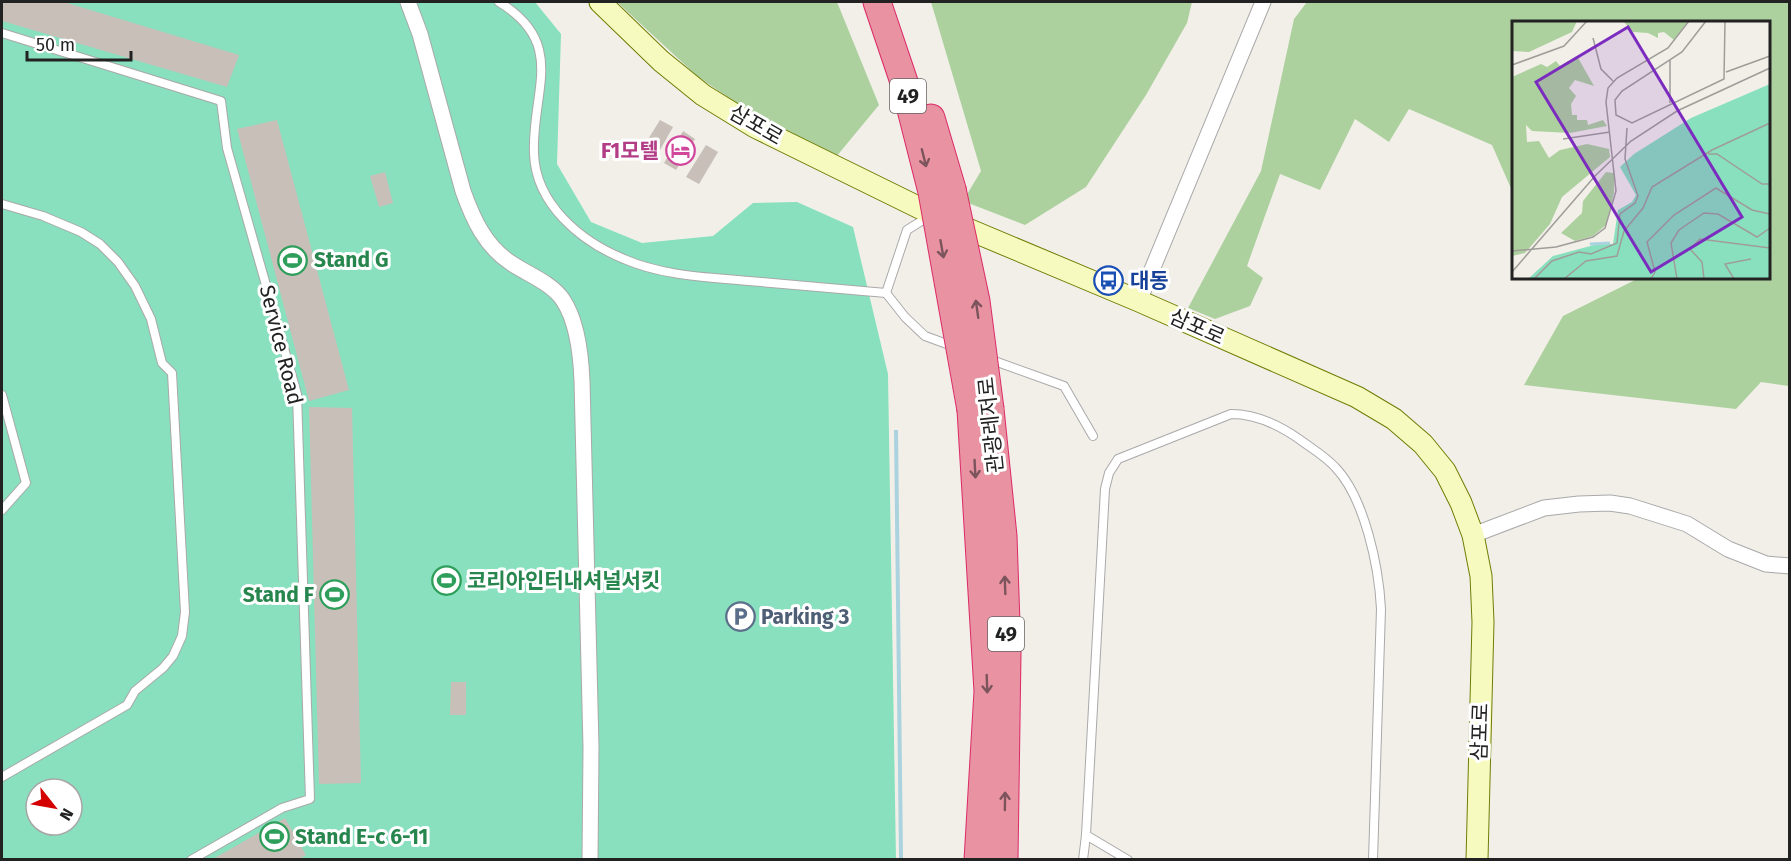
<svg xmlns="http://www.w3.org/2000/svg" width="1791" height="861" font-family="'Fira Sans','Noto Sans KR',sans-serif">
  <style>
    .forest { fill: #add19e }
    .pitch { fill: #88e0be; fill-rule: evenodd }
    .water { fill: #aad3df }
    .building { fill: #c7bfb8 }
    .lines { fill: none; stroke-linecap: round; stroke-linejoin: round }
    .lane-casing { stroke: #a9a9a9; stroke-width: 10 }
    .street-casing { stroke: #a9a9a9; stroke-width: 17 }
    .secondary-casing { stroke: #707d05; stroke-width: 23 }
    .highway-casing { stroke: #dc2a67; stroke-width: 29 }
    .lane { stroke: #fff; stroke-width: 8 }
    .street { stroke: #fff; stroke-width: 15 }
    .secondary { stroke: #f7fabf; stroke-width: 21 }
    .highway { stroke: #e892a2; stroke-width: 27 }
    .highway-bridge-casing { stroke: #dc2a67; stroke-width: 29; stroke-linecap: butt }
    .highway-bridge { stroke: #e892a2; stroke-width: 27 }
    .oneway { stroke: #7b545c }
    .labels { text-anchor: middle; stroke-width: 6; stroke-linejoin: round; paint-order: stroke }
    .shield { fill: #fff; stroke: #646464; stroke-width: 1.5 }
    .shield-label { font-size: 20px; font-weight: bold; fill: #222 }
    .street-label { font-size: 21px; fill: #222; stroke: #fff }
    .hotel-label { font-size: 21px; font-weight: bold; fill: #b23c85; stroke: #fff; text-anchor: end }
    .leisure-label { font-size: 21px; font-weight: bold; fill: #27864d; stroke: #fff; text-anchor: start }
    .transit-label { font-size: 21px; font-weight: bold; fill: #164399; stroke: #fff; text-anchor: start }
    .service-label { font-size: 21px; font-weight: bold; fill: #4e5e75; stroke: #fff; text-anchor: start }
    .inset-river { fill: none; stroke: #aad3df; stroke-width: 3 }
    .inset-road { fill: none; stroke: #9f9d99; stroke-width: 1.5 }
    .view { fill: #7b2cbf; fill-opacity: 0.15; stroke: #7b2cbf; stroke-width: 3 }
    .inset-edge { fill: none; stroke: #222; stroke-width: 3 }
  </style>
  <rect width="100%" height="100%" fill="#f2efe9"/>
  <!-- forest -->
  <g class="forest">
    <polygon points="617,2 837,2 879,105 836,157 761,120 697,76"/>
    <polygon points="931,2 1192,2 1187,23 1146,95 1086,187 1025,225 963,201 981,171"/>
    <polygon points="1307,2 1789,2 1789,386 1761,382 1736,409 1524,385 1563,316 1639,278 1768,278 1768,22 1514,22 1513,193 1492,145 1409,109 1389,142 1355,119 1320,190 1280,174 1247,266 1263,278 1250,306 1215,319 1188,308 1261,171 1294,19"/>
  </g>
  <!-- pitch -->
  <path class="pitch" d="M 2,2 L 535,2 L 561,34 L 557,164 L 591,222 L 642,243 L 713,236 L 753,203 L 797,202 L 853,227 L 888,374 L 896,859 L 2,860 ZM 36,789 L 72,789 L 72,825 L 36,825 Z"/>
  <!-- water -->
  <polygon class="water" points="894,430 898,430 903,860 899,859"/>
  <!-- building -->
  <g class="building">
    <polygon points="2,2 64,2 239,55 227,87 2,21"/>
    <polygon points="277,120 349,390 309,401 237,129"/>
    <polygon points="660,120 673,127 656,157 642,149"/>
    <polygon points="683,131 695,139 676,170 664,163"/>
    <polygon points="706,145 718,152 699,184 686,177"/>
    <polygon points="385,172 393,203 379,207 370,176"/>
    <polygon points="309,407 352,408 361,783 319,784"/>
    <polygon points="451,682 466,682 466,715 450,715"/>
    <polygon points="285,818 306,855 298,860 211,860"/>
  </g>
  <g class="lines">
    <defs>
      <g id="lane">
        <path d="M 499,2 C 568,44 531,92 534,154 C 536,204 580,241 624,259 C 663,276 707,277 749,281 C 795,285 840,289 886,293 L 905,317 L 925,336 L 955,347"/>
        <polyline points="2,33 221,101 227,148 297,394 310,799 282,808 191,860"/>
        <polyline points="2,204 43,216 81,232 100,244 118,262 135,286 151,319 162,363 172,373 185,612 182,636 173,656 163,668 135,691 127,705 2,777"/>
        <polyline points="886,293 907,230 931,215"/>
        <polyline points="989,359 1064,386 1093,436"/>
        <polyline points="2,395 26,483 2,510"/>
        <polyline points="1086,835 1128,860"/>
        <path d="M 1083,860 L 1086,835 L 1105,489 L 1109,473 L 1118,459 L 1231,414 C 1256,414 1279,425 1299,439 C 1311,448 1325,456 1335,467 C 1365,498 1379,568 1381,609 L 1373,860"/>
      </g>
      <g id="street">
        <path d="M 408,2 L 420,34 L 463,191 C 473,219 485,246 511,263 C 527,274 552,283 563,300 C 577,321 581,356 582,381 L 591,747 L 590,860"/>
        <polyline points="1139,301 1263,2"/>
        <polyline points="1473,535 1544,508 1579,504 1610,503 1630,506 1687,524 1728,549 1766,564 1790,566"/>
      </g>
      <polyline id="secondary" points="600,2 661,61 703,95 755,127 932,214 1139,301 1357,397 1394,419 1423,444 1445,471 1461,503 1473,535 1481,576 1483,622 1477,860"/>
      <g id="highway">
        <polyline points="877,2 904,82 932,192"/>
        <polyline points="931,118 952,189"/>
        <polyline points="990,409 1003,536 1007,653 1004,860"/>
        <polyline points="971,410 988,691 978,860"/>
      </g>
    </defs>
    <!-- lane casing -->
    <use href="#lane" class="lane-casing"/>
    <!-- street casing -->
    <use href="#street" class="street-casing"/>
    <!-- secondary casing -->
    <use href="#secondary" class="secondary-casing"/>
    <!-- highway casing -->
    <use href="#highway" class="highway-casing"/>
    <!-- lane -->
    <use href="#lane" class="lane"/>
    <!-- street -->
    <use href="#street" class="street"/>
    <!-- secondary -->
    <use href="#secondary" class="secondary"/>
    <!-- highway -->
    <use href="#highway" class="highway"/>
    <defs>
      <g id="highway-bridge">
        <polyline points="952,189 976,301 990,409"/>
        <polyline points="932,192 971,410"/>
      </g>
    </defs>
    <!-- highway-bridge casing -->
    <use href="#highway-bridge" class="highway-bridge-casing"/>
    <!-- highway-bridge -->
    <use href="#highway-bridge" class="highway-bridge"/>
  </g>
  <!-- one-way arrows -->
  <defs><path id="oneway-shaft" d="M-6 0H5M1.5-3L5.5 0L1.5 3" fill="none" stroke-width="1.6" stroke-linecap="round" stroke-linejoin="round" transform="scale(1.5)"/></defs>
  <g class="oneway">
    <use href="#oneway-shaft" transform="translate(924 158) rotate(76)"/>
    <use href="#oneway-shaft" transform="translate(942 249) rotate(80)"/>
    <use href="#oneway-shaft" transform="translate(977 309) rotate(-98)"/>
    <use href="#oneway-shaft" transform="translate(975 469) rotate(87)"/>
    <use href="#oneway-shaft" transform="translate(1005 585) rotate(-92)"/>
    <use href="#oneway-shaft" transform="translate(987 684) rotate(88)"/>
    <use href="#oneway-shaft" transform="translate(1005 801) rotate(-89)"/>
  </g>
  <!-- icons -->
  <defs>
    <symbol id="hotel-ring" viewBox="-11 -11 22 22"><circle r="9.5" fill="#fff" stroke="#d1479c" stroke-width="1.5"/><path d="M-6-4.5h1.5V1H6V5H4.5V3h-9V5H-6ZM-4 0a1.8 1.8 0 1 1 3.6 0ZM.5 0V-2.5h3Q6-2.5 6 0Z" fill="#d1479c"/></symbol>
    <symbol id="stadium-ring" viewBox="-11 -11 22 22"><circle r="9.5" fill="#fff" stroke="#2e9e5b" stroke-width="1.5"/><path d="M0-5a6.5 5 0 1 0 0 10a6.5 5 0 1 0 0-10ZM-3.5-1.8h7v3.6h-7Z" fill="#2e9e5b"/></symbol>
    <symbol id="bus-ring" viewBox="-11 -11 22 22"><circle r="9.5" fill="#fff" stroke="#1a4fb4" stroke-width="1.5"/><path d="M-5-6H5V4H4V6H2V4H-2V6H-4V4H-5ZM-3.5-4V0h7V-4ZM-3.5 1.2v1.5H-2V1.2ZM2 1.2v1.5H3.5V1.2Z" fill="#1a4fb4"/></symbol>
    <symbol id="parking-ring" viewBox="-11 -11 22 22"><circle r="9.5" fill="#fff" stroke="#5c6f8a" stroke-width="1.5"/><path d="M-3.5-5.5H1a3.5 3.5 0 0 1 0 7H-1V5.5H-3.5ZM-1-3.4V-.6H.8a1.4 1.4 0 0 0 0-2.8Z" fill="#5c6f8a"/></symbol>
  </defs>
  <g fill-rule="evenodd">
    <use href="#hotel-ring" x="664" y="134" width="33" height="33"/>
    <use href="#stadium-ring" x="276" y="244" width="33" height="33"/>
    <use href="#bus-ring" x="1092" y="264" width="33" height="33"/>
    <use href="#stadium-ring" x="430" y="564" width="33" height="33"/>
    <use href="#stadium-ring" x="318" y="578" width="33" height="33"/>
    <use href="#parking-ring" x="724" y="600" width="33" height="33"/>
    <use href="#stadium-ring" x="258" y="820" width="33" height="33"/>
  </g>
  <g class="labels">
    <!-- shield labels -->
    <g class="shield">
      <rect x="890" y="79" width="36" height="34" rx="4.5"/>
      <rect x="988" y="617" width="36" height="34" rx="4.5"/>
    </g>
    <g class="shield-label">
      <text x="908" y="103">49</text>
      <text x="1006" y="641">49</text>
    </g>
    <!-- street labels -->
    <g class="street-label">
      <text transform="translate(756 125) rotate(30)" y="7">삼포로</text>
      <text transform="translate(1197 327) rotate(24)" y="7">삼포로</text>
      <text transform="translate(281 345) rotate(76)" y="7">Service Road</text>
      <text transform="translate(991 425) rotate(-96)" y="7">관광레저로</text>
      <text transform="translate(1480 732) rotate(-88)" y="7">삼포로</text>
    </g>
    <!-- hotel labels -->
    <g class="hotel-label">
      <text x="659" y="158">F1모텔</text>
    </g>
    <!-- leisure labels -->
    <g class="leisure-label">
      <text x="314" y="267">Stand G</text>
      <text x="467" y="588">코리아인터내셔널서킷</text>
      <text x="314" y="602" text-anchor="end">Stand F</text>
      <text x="295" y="844">Stand E-c 6-11</text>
    </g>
    <!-- transit labels -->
    <g class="transit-label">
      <text x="1130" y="288">대동</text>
    </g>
    <!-- service labels -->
    <g class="service-label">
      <text x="761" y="624">Parking 3</text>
    </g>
  </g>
  <!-- overview -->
  <g transform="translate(1512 21)">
    <rect width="258" height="258" fill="#f2efe9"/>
    <path d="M 0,0 L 65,0 L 60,11 L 17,31 L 0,30 ZM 111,0 L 176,0 L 162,19 L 152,11 L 146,12 L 146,17 L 136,12 L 121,11 ZM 65,35 L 82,65 L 63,59 L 57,67 L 64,75 L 59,83 L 60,94 L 65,94 L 65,99 L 75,99 L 76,104 L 91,99 L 95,105 L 58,112 L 20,110 L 14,104 L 15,121 L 27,120 L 37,137 L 48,129 L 75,123 L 97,128 L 98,136 L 50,176 L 38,203 L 13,232 L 0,235 L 0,56 L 29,43 L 35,46 L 44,40 L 48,45 ZM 94,151 L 102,152 L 102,172 L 94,204 L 81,215 L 63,220 L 49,212 L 70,192 L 71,180 Z" fill="#add19e"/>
    <path d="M 258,63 L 258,258 L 16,258 L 41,235 L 86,223 L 101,223 L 106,189 L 120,181 L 124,174 L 108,146 L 122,133 L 179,97 Z" fill="#88e0be"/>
    <path class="inset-river" d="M 78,223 L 98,222"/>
    <path class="inset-road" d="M 194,0 L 170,31 L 110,70 L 103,79 L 104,94 L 120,102 L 212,58 L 213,0M 81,17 L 89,48 L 101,60M 158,39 L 158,82M 0,44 L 52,25 L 75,0M 214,51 L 258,35M 51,118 L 98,111M 196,133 L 205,133 L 250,163 L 258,163M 0,230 L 44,226 L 81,216 L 93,207 L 104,170 L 94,81 L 96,67 L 105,57 L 156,27 L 177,0M 0,251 L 83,155 L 119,120 L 165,90 L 258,47M 22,258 L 40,240 L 67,231 L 79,233 L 105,222 L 108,193 L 123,182 L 126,175 L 113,138 L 115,107M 52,258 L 74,240 L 105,235 L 112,210 L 131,187 L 140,166 L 200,129 L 258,102M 139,258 L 143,251 L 135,221 L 162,194 L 204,167 L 240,189 L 258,193M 165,258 L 159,222 L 167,209 L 192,192 L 206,193 L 245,216 L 258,207M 192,258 L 190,241 L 178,228 L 188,218 L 258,227M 222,258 L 213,243 L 239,238"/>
    <path class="view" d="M 116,6 L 230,196 L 139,251 L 24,61 Z"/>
    <rect width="258" height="258" class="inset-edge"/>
  </g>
  <!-- border -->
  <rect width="1791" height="861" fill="none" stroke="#222222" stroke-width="6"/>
  <!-- north arrow -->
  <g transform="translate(54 807) rotate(121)"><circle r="28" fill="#ffffff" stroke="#a7a7a7" stroke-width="1.5"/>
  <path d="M0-4.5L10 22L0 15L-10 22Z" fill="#d40000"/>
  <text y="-9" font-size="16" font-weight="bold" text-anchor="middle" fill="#222222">N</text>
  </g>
  <!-- scale -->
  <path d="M27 51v9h104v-9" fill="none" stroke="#222222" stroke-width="3"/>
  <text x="36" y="51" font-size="18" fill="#222222" stroke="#ffffff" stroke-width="4.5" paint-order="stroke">50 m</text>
</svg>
